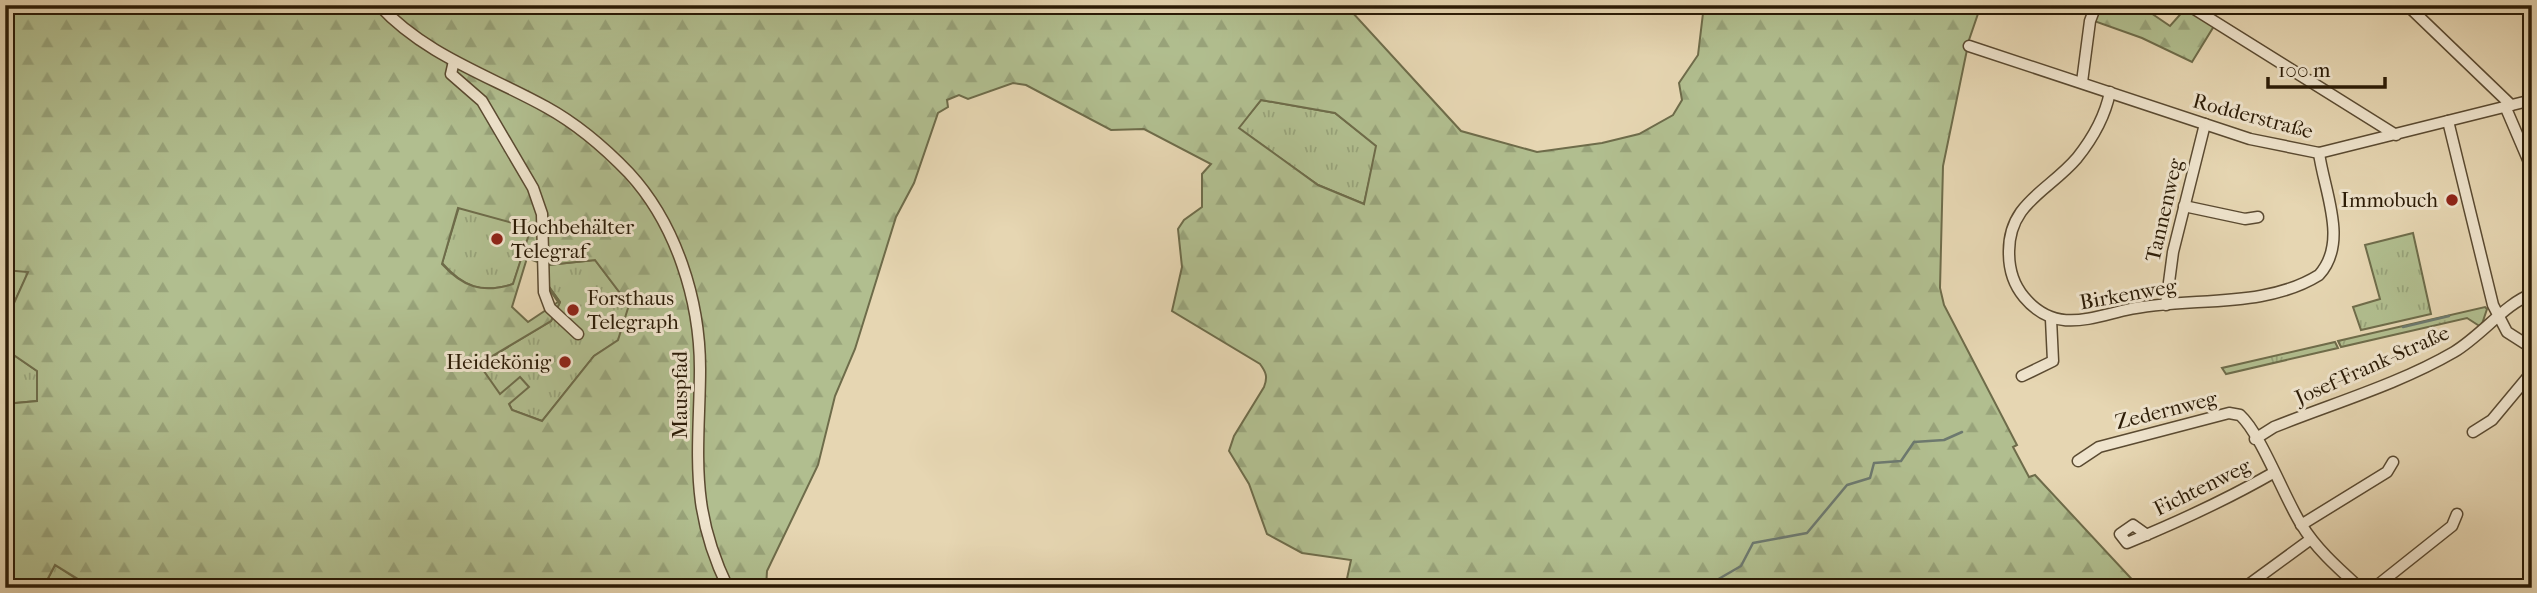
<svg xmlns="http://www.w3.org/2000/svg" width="2537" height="593" font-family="'IM FELL French Canon',serif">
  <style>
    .grass { fill: url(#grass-tufts); stroke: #6e6c4a; stroke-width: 2 }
    .forest { fill: url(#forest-firs); stroke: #6e6c4a; stroke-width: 2; fill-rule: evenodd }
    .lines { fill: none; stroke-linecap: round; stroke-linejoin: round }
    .stream { stroke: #6d796f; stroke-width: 2.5 }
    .minor-casing { stroke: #5a4a31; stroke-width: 13 }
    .minor { stroke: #efe4cd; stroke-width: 10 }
    .poi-dot { fill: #8f2418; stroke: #efe4cd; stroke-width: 2.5 }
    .labels { text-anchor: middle; stroke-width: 6; stroke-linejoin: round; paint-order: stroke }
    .street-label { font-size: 21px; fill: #2b1b06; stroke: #efe4cd }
    .poi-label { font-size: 21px; fill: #2b1b06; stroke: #efe4cd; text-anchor: end }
  </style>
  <defs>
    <pattern id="grass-tufts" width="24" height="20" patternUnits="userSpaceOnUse" patternTransform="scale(1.75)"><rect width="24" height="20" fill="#b1be8f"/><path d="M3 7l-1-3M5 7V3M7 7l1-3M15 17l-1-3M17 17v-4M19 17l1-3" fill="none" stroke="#98a37a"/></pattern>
    <pattern id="forest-firs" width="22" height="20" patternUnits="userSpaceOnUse" patternTransform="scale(1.75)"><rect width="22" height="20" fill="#b1be8f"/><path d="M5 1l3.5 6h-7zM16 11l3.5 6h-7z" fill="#98a37a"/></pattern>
  </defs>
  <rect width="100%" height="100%" fill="#e6d6b2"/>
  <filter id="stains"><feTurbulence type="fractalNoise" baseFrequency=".00286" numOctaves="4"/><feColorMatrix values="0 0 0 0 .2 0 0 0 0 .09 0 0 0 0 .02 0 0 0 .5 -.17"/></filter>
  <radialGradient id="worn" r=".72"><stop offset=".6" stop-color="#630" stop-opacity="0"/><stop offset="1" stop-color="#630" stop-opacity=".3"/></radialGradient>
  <!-- grass -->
  <g class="grass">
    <polygon points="1261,100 1335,113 1377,146 1364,204 1318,185 1238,128"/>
    <path d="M 459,207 L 532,228 L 513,284 C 482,294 463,287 442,263 Z"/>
    <polygon points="2413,233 2431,314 2361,330 2353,307 2380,299 2365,245"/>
    <polygon points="595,260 630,306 619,340 594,356 542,421 512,410 509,404 520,378 500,395 478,365 551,321 560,302 547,284 547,265"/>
    <polygon points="5,270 29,271 5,323"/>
    <polygon points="2485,307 2487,309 2481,327 2467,318 2341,347 2338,341"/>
    <polygon points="2335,342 2338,348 2226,374 2222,368"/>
    <polygon points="5,349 37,371 37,401 5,404"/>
    <polygon points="55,565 86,585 85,588 43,588"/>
  </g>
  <!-- forest -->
  <g class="forest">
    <path d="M 5,5 L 1352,5 L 1351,11 L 1461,131 L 1537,152 L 1602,143 L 1639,134 L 1673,115 L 1682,100 L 1679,83 L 1698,55 L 1704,5 L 1981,5 L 1969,40 L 1943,166 L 1940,288 L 1944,305 L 2017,445 L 2013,447 L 2029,477 L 2035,475 L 2140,588 L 1345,588 L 1351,560 L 1302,553 L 1267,534 L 1249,484 L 1229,451 L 1234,436 L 1264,387 C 1268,377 1266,372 1260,364 L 1172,311 L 1182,267 L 1178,229 L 1184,220 L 1202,207 L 1202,174 L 1211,164 L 1144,129 L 1111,130 L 1026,85 L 1013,83 L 968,99 L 959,95 L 947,100 L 948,107 L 938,113 L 914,183 L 896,217 L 855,349 L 835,396 L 818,465 L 767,571 L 766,588 L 85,588 L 86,584 L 55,565 L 43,588 L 5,588 L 5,404 L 37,401 L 37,371 L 5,349 L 5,323 L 28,272 L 5,270 ZM 1261,100 L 1335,113 L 1376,146 L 1364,204 L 1318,185 L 1239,128 ZM 458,208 L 531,228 L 513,284 C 482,294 463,287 442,264 ZM 527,258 L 543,264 L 543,280 L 558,302 L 528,322 L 512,307 ZM 595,260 L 629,305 L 618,340 L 594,356 L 542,421 L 512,410 L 509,404 L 529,387 L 520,377 L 500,394 L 479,364 L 551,321 L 560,302 L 547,284 L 548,265 Z"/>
    <polygon points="2101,5 2156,5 2148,11 2170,26 2185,9 2214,26 2192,62 2142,38 2094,21"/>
  </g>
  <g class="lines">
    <!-- stream -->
    <g class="stream">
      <polyline points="2403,327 2449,316"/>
      <polyline points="1703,588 1741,566 1753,543 1807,533 1847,485 1870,478 1874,463 1901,461 1914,442 1944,440 1962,432"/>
    </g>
    <defs>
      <g id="minor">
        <path d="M 379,5 C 425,55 488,75 546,107 C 577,124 604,147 629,173 C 676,224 700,300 700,369 C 700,413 695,458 701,502 C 705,531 715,561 728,588"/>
        <polyline points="2188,5 2396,135"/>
        <polyline points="2407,5 2511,105"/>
        <polyline points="1969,46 2250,139 2319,153 2532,100"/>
        <polyline points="454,61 451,74 482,101 533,188 542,214 544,292 550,308 578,334"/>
        <polyline points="2082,82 2090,21 2096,5"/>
        <path d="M 2110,92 C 2105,117 2093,138 2077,158 C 2049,191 2008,203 2009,253 C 2009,269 2014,285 2024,297 C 2054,333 2087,319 2126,310 C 2187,296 2263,310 2319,275 C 2349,242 2324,191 2319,153"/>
        <polyline points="2505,106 2532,169"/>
        <polyline points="2448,121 2493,305 2507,332 2532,348"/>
        <polyline points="2184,206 2245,219 2258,217"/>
        <polyline points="2166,305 2173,252 2205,124"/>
        <polyline points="2022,376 2053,361 2051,319"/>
        <polyline points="2473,432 2492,420 2532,372"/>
        <path d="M 2255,439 L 2274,427 C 2334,403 2399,384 2454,352 C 2481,336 2506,303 2532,294"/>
        <path d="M 2078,461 L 2099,447 L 2229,413 L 2240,415 C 2261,434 2284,497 2301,524 C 2316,549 2339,569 2360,588"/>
        <polyline points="2301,525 2387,472 2393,462"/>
        <path d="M 2147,535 L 2133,525 L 2120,534 L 2127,543 C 2178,522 2226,500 2273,473"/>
        <polyline points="2244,588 2311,539"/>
        <polyline points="2374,588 2452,526 2457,514"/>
      </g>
    </defs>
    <!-- minor casing -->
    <use href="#minor" class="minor-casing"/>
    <!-- minor -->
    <use href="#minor" class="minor"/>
  </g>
  <!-- markers -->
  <g class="poi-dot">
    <circle cx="2452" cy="200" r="7"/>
    <circle cx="497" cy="239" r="7"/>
    <circle cx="573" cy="310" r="7"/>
    <circle cx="565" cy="362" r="7"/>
  </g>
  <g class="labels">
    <!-- street labels -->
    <g class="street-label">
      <text transform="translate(2253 116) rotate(15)" y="7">Rodderstraße</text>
      <text transform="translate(2164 210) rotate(-77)" y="7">Tannenweg</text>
      <text transform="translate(2128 294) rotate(-10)" y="7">Birkenweg</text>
      <text transform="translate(2372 365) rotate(-24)" y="7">Josef-Frank-Straße</text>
      <text transform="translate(680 395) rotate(-90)" y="7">Mauspfad</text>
      <text transform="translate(2166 410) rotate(-14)" y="7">Zedernweg</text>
      <text transform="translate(2202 487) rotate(-26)" y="7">Fichtenweg</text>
    </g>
    <!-- poi labels -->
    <g class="poi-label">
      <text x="2438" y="207">Immobuch</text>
      <text x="511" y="234" text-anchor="start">Hochbehälter<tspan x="511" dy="24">Telegraf</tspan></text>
      <text x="587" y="305" text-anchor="start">Forsthaus<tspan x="587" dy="24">Telegraph</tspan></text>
      <text x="551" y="369">Heidekönig</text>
    </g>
  </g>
  <!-- margin -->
  <rect width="2537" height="593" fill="none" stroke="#e6d6b2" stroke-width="28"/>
  <rect x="7" y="7" width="2523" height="579" fill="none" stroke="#2b1b06" stroke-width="3.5"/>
  <rect x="14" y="14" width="2509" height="565" fill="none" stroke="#2b1b06" stroke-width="2"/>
  <!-- scale -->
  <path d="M2268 77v10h117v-10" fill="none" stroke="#2b1b06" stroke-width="3.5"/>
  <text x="2278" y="77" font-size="21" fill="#2b1b06" stroke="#efe4cd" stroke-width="5" paint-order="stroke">100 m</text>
  <rect width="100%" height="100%" filter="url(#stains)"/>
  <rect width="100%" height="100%" fill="url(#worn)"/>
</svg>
